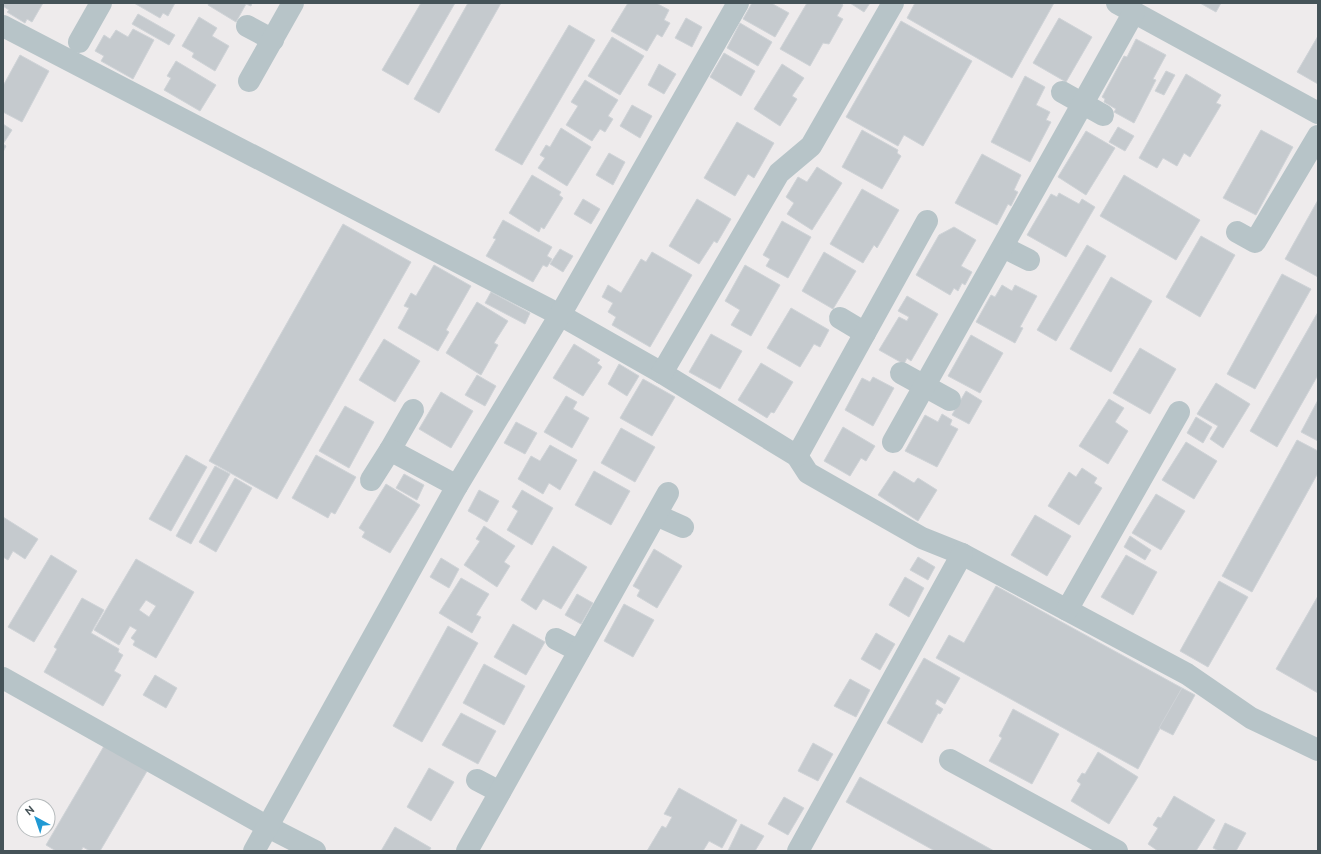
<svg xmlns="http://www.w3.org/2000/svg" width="1321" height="854" font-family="Ubuntu,sans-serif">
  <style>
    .building { fill: #c5cace; stroke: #cfd3d7; fill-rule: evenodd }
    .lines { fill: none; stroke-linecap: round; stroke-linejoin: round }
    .minor { stroke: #b7c4c8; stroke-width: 22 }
  </style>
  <rect width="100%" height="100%" fill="#eeebec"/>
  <!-- building -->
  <g class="building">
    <polygon points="4,3 43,3 32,22 27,19 25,23 7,12 9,10 3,6"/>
    <polygon points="134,3 175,3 168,16 163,13 160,18"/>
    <polygon points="209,3 252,3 251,6 246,4 236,22 208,5"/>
    <polygon points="421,3 455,3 408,85 382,70"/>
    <polygon points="468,3 501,3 439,113 414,99"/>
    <polygon points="628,3 656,3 669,10 664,20 670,23 662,37 657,34 647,51 611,31"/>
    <polygon points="752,3 771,3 789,13 775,37 743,19"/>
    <polygon points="807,3 840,3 843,5 837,16 843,19 829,44 823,43 810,66 780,49"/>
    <polygon points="850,3 870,3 864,12"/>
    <polygon points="915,3 1054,3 1012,78 907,18"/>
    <polygon points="1200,3 1221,3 1216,12"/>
    <polygon points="138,14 175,35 169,45 132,24"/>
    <polygon points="199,17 217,28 212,36 229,46 215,71 192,57 194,53 182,46"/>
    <polygon points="686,18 702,27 692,47 675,38"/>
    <polygon points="1059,18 1092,37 1066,82 1033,63"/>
    <polygon points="901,21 972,61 923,146 904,135 898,146 846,117"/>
    <polygon points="740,23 772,42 758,66 727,48"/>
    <polygon points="569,25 595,40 522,165 495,150"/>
    <polygon points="133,29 154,40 133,79 101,61 104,56 95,51 104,35 110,39 116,30 128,37"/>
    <polygon points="1318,36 1318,84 1297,72"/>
    <polygon points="612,37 644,56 620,95 588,76"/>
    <polygon points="1136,39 1166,55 1153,79 1156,80 1134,123 1114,112 1116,109 1104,102 1105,99 1102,97 1124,56 1127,57"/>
    <polygon points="724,53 755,71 741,96 710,77"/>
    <polygon points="20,55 49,71 22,122 3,112 3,86"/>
    <polygon points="176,61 216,85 200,111 164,90 171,78 167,76"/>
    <polygon points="659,64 676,74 664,94 648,85"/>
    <polygon points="782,64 804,78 792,96 797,99 780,126 754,109"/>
    <polygon points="1166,71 1175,75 1164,95 1155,91"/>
    <polygon points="1186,74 1221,95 1216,103 1221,105 1190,157 1184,153 1177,166 1163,158 1157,168 1139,158"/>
    <polygon points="1025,76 1045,87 1036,105 1050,112 1046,120 1051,122 1030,162 991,142"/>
    <polygon points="585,80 618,100 608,116 613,119 605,132 600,129 592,141 566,125 578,106 571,102"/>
    <polygon points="632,105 652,116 640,138 620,126"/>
    <polygon points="737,122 774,143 754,178 748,174 735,196 704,178"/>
    <polygon points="3,124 12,130 3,144 6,146 3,152"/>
    <polygon points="1118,127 1134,136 1125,151 1109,142"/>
    <polygon points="561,128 591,147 567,186 538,168 545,158 540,155 546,145 550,147"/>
    <polygon points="862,130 898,150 897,153 901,156 882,189 842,167"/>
    <polygon points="1261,130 1293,147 1256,215 1223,198"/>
    <polygon points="1086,131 1115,148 1086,195 1058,177"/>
    <polygon points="609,153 625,162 613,185 596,175"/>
    <polygon points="982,154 1021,175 1014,190 1018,192 1011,206 1008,204 997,225 955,203"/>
    <polygon points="817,167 842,183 812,230 787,214 794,203 786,197 798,177 807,182"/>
    <polygon points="532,175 561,192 559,195 563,198 544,229 541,227 539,232 509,213"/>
    <polygon points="1124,175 1200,220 1176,260 1100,216"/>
    <polygon points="862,189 899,210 877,248 874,245 863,263 830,244"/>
    <polygon points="1059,193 1079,204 1082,199 1095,207 1066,257 1027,235 1051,194 1057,197"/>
    <polygon points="583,199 600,209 591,224 574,214"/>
    <polygon points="697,199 731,219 717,243 714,241 699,264 669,246"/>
    <polygon points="1318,200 1318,277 1285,259"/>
    <polygon points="503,220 552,247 547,256 552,259 547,267 543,265 533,282 486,256 496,239 493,238"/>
    <polygon points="782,221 811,237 788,278 766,266 770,259 763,255"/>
    <polygon points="343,224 411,262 277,499 209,461"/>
    <polygon points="954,227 976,240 961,266 972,272 965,285 962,283 958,291 954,288 950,295 916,275 939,235"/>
    <polygon points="1201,236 1235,255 1200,317 1166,297"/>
    <polygon points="1087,245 1106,256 1056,341 1037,330"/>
    <polygon points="560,249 573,256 563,272 550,264"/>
    <polygon points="652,252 692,275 650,347 612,325 616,317 608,312 613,303 602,297 608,285 621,293 641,259 646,262"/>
    <polygon points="824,252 856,271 833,309 802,291"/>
    <polygon points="434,265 471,286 446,330 449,332 438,351 398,328 409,308 404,306 411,293 416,296"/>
    <polygon points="745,265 780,285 751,336 731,325 740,310 725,301"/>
    <polygon points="1282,274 1311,289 1255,389 1227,374"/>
    <polygon points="1111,277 1152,301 1111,372 1070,349"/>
    <polygon points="1002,285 1012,291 1015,285 1037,296 1020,327 1023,328 1015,343 976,322 991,295 995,297"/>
    <polygon points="491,292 530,313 525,324 485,303"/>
    <polygon points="907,296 938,314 911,361 907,358 904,364 879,350 899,317 907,321 909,317 898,311"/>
    <polygon points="477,302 508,321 494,343 498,345 481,375 446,353"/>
    <polygon points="791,308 829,330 820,347 814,344 800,367 767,348"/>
    <polygon points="1318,312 1318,375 1277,447 1250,431"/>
    <polygon points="711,334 742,351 720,389 689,372"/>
    <polygon points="971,335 1003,353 980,393 948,376"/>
    <polygon points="384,339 420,361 395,402 359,380"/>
    <polygon points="574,344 600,360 597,363 602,367 583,396 553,378"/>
    <polygon points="1140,348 1176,369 1150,414 1113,393"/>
    <polygon points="761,363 793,382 774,413 771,412 767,418 738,400"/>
    <polygon points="619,364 639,376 627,396 608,384"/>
    <polygon points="477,375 496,386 485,406 465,395"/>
    <polygon points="873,377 894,388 873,426 845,410 862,378 870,382"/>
    <polygon points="643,379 675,397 652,436 620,418"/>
    <polygon points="1216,383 1250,404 1223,448 1210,439 1218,426 1197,414"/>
    <polygon points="966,391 982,401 969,424 952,415"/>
    <polygon points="441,392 473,411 451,448 419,429"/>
    <polygon points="566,396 577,402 573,409 589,418 572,448 544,432"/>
    <polygon points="1109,399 1124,408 1115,422 1128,431 1108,464 1079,446"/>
    <polygon points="1318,400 1318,441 1301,432"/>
    <polygon points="345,406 374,422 349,468 319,451"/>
    <polygon points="942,414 952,420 950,425 958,429 937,467 905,451 925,415 938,422"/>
    <polygon points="1196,417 1212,427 1203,443 1187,433"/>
    <polygon points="516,422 537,433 525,454 504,443"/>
    <polygon points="843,427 875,446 866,461 861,458 850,476 824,461"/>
    <polygon points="621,428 655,447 635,482 601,463"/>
    <polygon points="1297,440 1318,451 1318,473 1252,592 1222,576"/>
    <polygon points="1186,442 1217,461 1194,499 1162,480"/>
    <polygon points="550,445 577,460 560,490 549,483 543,494 518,479 531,456 540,461"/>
    <polygon points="186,455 207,467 171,531 149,519"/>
    <polygon points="316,455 356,477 335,514 331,512 328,518 292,498"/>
    <polygon points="215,466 230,474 191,544 176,536"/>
    <polygon points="1082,468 1097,478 1094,483 1102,488 1079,525 1048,506 1069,472 1076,477"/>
    <polygon points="594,471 630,491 611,525 575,505"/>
    <polygon points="894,471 914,483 918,478 937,490 918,521 878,495"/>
    <polygon points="404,474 424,485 417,500 396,488"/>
    <polygon points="235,478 252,488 216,552 199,542"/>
    <polygon points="386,484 420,505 390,553 362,537 365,532 359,528"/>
    <polygon points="479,490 499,501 487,522 468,511"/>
    <polygon points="522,490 553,508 532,545 507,530 518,511 512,507"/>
    <polygon points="1156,494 1185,511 1161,550 1132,533"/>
    <polygon points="1035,515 1071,536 1047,576 1011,555"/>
    <polygon points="3,517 38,539 25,559 13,551 8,560 3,557"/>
    <polygon points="484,526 515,546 504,562 510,566 497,587 464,565 480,541 476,539"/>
    <polygon points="1130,536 1151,550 1145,560 1124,547"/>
    <polygon points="553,546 587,567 561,609 543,599 536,610 521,600"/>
    <polygon points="654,549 682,566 657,608 637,596 640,590 633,586"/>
    <polygon points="51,555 77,571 34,642 8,627"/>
    <polygon points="1126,555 1157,572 1133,615 1101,597"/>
    <polygon points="918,557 935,567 928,580 910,570"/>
    <polygon points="441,558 459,569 449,588 430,577"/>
    <path d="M 136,559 L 194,592 L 156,658 L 133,645 L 135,641 L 131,638 L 137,630 L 130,626 L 119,645 L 94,630 ZM 146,600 L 156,606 L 149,617 L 139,610 Z"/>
    <polygon points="905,577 924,588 909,617 889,605"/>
    <polygon points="461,578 489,594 476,615 481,617 472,633 439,613"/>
    <polygon points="1219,581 1248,597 1208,667 1180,651"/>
    <polygon points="996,586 1182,688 1138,769 936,658 949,635 964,643"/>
    <polygon points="577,594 593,603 581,624 565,615"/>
    <polygon points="1318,596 1318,693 1276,669"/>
    <polygon points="82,598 104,610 91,633 119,649 118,652 123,655 114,671 121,675 103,706 44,672 57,649 54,647"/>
    <polygon points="624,604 654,620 633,657 604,641"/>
    <polygon points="513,624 545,642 526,675 494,657"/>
    <polygon points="448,626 478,643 422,742 393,726"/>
    <polygon points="876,633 895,644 880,670 861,659"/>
    <polygon points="924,658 960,678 945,704 937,699 935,704 943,709 940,714 938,713 922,743 887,723"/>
    <polygon points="484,664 525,686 504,725 463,703"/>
    <polygon points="155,675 177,688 166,708 143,695"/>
    <polygon points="850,679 870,690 856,717 834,706"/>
    <polygon points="1182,688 1195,695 1173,735 1159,728"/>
    <polygon points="1013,709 1059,734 1032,784 989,761 1002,738 999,736"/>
    <polygon points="461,713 496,731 478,764 442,745"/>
    <polygon points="107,741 150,766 100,851 90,851 83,847 81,851 56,851 46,845"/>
    <polygon points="813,743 833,754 818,781 798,771"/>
    <polygon points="1098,752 1138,777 1109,824 1071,801 1081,784 1077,781 1082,773 1085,774"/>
    <polygon points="429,768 454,782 431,821 407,807"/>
    <polygon points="860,777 994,851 935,851 846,802"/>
    <polygon points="679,788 737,820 722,848 709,841 703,851 647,851 662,826 666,828 672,817 664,814"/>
    <polygon points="1174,796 1215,820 1196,851 1158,851 1148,844 1158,828 1153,825 1158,817 1161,818"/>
    <polygon points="784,797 804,808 788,835 768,824"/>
    <polygon points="1225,823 1246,833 1236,851 1219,851 1213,848"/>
    <polygon points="741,824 764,836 755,851 728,851"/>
    <polygon points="395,827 431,848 429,851 381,851"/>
  </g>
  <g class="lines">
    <!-- minor -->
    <g class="minor">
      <polyline points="1117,3 1318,113"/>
      <polyline points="3,26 560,315 662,373 797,456 808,473 922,538 962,554 1187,674 1251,718 1318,750"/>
      <polyline points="247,26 273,40"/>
      <polyline points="79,42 101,3"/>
      <polyline points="249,81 293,3"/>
      <polyline points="1062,92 1103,115"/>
      <polyline points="1237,232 1255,242 1318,136"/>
      <polyline points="1003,247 1029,260"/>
      <polyline points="840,318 865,333"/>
      <polyline points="662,373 779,173 811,146 893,3"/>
      <polyline points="901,373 950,400"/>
      <polyline points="893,442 1134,12"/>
      <polyline points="390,450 413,410"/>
      <polyline points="797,456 927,221"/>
      <polyline points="371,480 390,450 457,486"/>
      <polyline points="656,515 683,527"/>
      <polyline points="1067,610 1179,412"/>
      <polyline points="556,639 579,651"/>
      <polyline points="3,678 268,827 315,851"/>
      <polyline points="950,760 1117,851"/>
      <polyline points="477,780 500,792"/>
      <polyline points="254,851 457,486 560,315 738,3"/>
      <polyline points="467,851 668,493"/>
      <polyline points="798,851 962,554"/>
    </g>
  </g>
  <!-- border -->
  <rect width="1321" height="854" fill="none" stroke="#455358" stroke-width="8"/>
  <!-- north arrow -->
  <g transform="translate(36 818) rotate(320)"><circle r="19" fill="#ffffff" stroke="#b5babc"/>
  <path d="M0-3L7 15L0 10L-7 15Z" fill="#2099d4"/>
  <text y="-6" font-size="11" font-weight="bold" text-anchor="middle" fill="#455358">N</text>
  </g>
</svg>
